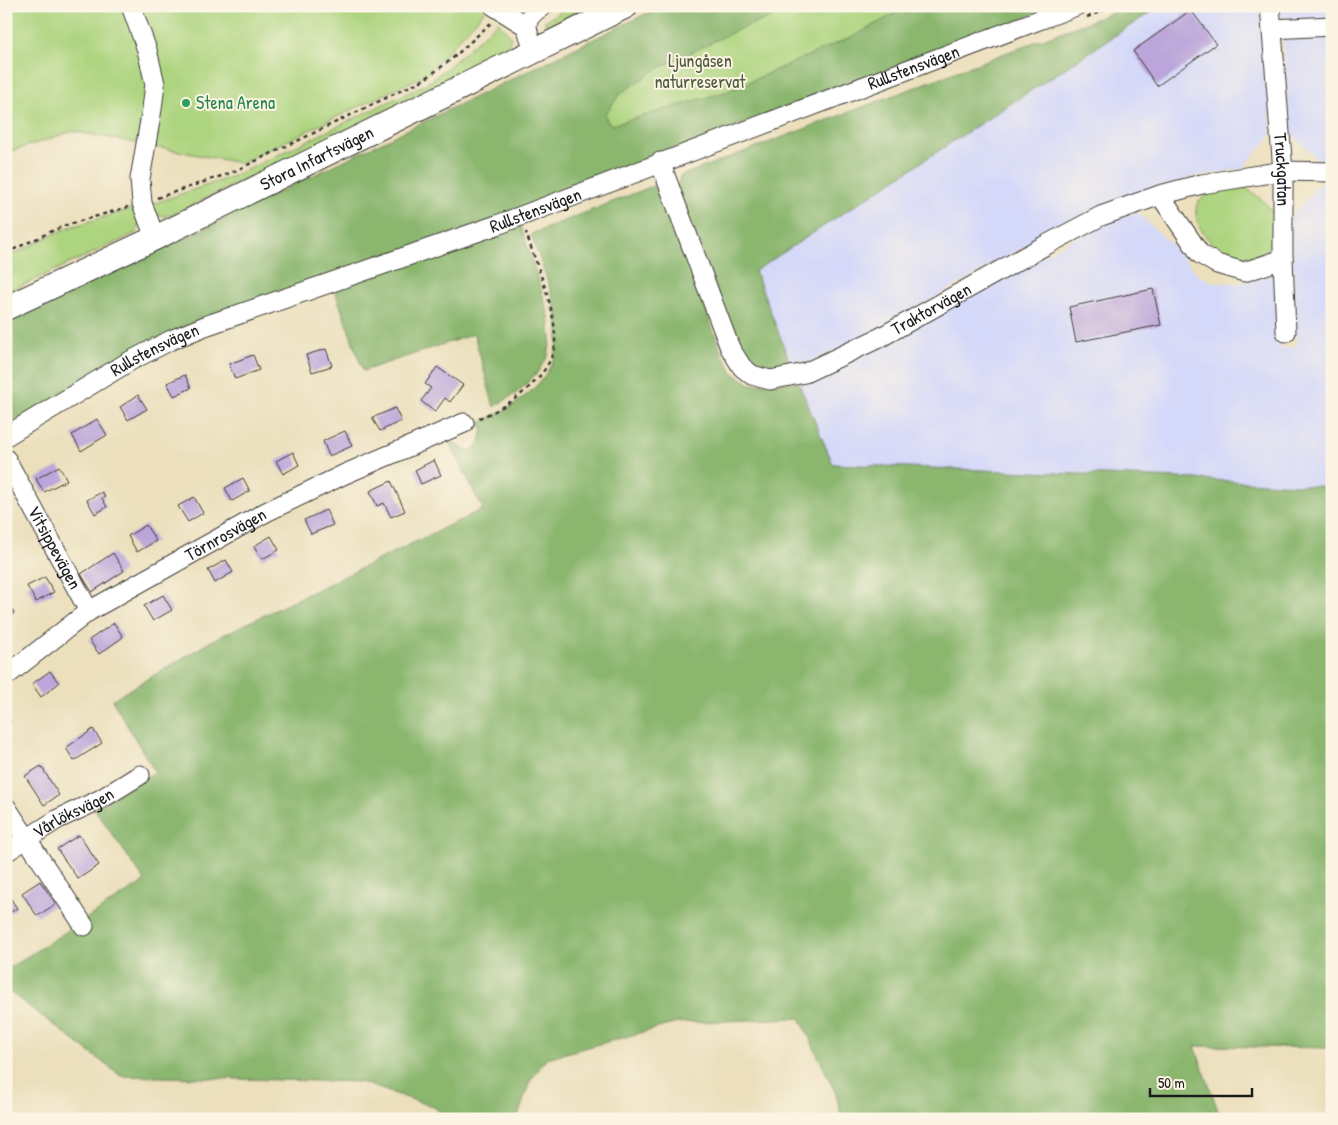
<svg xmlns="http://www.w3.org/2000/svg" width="1338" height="1125" font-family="'Patrick Hand',sans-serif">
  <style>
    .built { fill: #d4d8f9 }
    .green { fill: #add47f; stroke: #64784e }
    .forest { fill: #8ab66e; stroke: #536945 }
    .building { fill: #bba5da }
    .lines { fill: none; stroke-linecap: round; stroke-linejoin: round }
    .minor-casing { stroke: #3b3934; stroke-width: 21 }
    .major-casing { stroke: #3b3934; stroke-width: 26 }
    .path { stroke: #3b3934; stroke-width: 2.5; stroke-dasharray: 4 4; stroke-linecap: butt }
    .minor { stroke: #fff; stroke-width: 19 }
    .major { stroke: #fff; stroke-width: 24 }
    .leisure-dot { fill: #2e9e5b; stroke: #fcf5e5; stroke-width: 2 }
    .labels { text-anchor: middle; stroke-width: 4; stroke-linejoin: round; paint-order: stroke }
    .park-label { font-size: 18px; fill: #4f5c3f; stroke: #fcf5e5 }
    .street-label { font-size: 18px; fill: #1c1c1c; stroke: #fcf5e5 }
    .leisure-label { font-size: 18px; fill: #27864d; stroke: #fcf5e5; text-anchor: start }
  </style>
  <rect width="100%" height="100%" fill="#fcf5e5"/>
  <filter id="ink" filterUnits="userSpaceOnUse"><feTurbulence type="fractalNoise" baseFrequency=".02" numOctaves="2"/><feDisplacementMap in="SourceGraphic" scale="10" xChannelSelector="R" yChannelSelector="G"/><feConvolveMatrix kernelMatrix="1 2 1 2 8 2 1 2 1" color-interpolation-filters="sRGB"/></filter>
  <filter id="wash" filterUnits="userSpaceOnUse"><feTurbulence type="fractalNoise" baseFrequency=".0096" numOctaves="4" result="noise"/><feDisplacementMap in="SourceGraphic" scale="20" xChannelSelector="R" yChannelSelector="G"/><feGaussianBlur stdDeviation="1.12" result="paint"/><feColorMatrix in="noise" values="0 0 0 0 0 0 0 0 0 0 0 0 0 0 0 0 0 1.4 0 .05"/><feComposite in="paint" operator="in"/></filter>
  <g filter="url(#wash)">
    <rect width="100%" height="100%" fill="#ebdfbc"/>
    <!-- built -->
    <g class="built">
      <polygon points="1160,6 1260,6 1272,134 1242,169 1193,177 1131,196 1100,209 1050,232 889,324 826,355 792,368 755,271"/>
      <polygon points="1281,6 1332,6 1332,164 1321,163 1290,132"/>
      <polygon points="1323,181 1332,181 1332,487 1178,478 833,464 798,382 858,358 1042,256 1105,222 1137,212 1170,243 1199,276 1215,283 1241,283 1276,274 1281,349 1297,347 1290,217"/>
    </g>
    <!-- green -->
    <g class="green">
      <polygon points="6,6 489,6 427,74 240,163 73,131 6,153"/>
      <polygon points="571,6 588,6 546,27 545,21"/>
      <polygon points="689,6 1045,6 505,214"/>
      <path d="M 498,22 L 509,34 L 511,38 L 508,45 L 442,83 L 172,215 C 160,218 155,214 149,205 L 234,176 L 428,83 L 454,62 Z"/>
      <path d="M 1242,186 C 1252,192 1265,200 1271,211 C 1280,226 1274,250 1256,255 C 1245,258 1229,256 1219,249 C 1205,240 1186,213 1202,198 C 1213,188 1229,188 1242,186 Z"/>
      <path d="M 134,208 C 141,214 140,225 136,233 L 6,293 L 6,258 L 64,229 Z"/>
    </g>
    <!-- forest -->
    <g class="forest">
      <polygon points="662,6 802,6 737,30 655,70 620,94 605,114 607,121 612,125 728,91 860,33 908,6 1056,6 497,218 177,331 6,426 6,322 141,259"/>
      <path d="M 1130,6 L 1160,6 L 755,271 L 792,368 C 770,372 758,372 742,356 L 677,188 L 680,176 Z"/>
      <path d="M 653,186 L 662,193 L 722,354 L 733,373 L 750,384 L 798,382 L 833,464 L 1178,478 L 1332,487 L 1332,1048 L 1195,1046 L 1221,1119 L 842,1119 L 836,1094 L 800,1018 L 677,1023 L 547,1058 L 530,1081 L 517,1119 L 448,1119 L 434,1107 L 360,1082 L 121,1076 L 6,989 L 6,970 L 145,881 L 94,808 L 155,772 L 112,700 L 215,639 L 483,509 L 448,441 L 469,451 L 479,445 L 483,430 L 479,423 C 489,418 500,413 510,407 C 587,357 554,304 531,234 Z"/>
      <polygon points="520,223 549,315 551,338 548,356 537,373 518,392 494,407 474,334 363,371 334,288"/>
    </g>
    <g id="blocks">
      <!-- building -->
      <g class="building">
        <polygon points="1191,10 1216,44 1157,86 1133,51"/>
        <polygon points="1153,289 1161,325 1076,342 1069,307"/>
        <polygon points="326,349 332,366 312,372 306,355"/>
        <polygon points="253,355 259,370 235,379 229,364"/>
        <polygon points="437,367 463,385 450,402 445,398 435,412 421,401 431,388 425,384"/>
        <polygon points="185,375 191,388 174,396 167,383"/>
        <polygon points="138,395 147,409 128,420 120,407"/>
        <polygon points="395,408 401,421 380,431 372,418"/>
        <polygon points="97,419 107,435 81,451 72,435"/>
        <polygon points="345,431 352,446 329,456 323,441"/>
        <polygon points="293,452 299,465 283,474 276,461"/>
        <polygon points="434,460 441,475 421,484 415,470"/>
        <polygon points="59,466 67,480 44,492 36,479"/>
        <polygon points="243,478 250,491 232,501 225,488"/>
        <polygon points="391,481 405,511 391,517 384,503 377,506 370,491"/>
        <polygon points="102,492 105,497 102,498 107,507 95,514 87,500"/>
        <polygon points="194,497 203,513 188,522 178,506"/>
        <polygon points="326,510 333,525 311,534 304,520"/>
        <polygon points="146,525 156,541 137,552 128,536"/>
        <polygon points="271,536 279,550 262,559 254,546"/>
        <polygon points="113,553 124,571 92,592 81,574"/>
        <polygon points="226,560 233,572 215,583 208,570"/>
        <polygon points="45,577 54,592 36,602 27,586"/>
        <polygon points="163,595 172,610 153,621 144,606"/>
        <polygon points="6,599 14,613 6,617"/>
        <polygon points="114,623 123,637 99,654 89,640"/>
        <polygon points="50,671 59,683 41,697 32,684"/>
        <polygon points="6,714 11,721 6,725"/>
        <polygon points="93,729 102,743 74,761 66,748"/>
        <polygon points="41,766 59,795 44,805 25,776"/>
        <polygon points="79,835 99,865 78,879 57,849"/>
        <polygon points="40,881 56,904 37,916 22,893"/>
        <polygon points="6,892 17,908 8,914 6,911"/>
      </g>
    </g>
  </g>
  <g filter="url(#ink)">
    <use href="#blocks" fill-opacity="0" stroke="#3b3934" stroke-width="1"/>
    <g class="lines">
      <defs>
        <g id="minor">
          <polyline points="131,6 147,50 155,84 152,109 140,179 142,203 155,238"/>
          <polyline points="494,6 526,26"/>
          <path id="s1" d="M 1270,6 L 1283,171 L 1283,259 L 1286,332"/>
          <polyline points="1272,29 1332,26"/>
          <path d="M 536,52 C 527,31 519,20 543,6"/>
          <path id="s2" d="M 660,162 L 730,348 L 742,367 L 752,375 L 770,380 L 805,373 L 881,337 L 1044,246 L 1101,216 L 1160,195 L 1202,184 L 1283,171 L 1332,172"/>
          <polyline points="1160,195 1200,254 1217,264 1244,272 1283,259"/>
          <path id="s3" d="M 6,436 L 130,361 L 171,340 L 205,326 L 497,225 L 1076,6"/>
          <path id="s4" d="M 6,459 L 89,611"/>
          <path id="s5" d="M 6,676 L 89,611 L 266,512 L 345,474 L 464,423"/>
          <polyline points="6,807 84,926"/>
          <path id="s6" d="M 6,852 L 58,819 L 101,799 L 140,775"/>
        </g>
        <g id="major">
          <path id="s7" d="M 6,308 L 155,238 L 626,6"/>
        </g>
      </defs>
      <!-- minor casing -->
      <use href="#minor" class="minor-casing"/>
      <!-- major casing -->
      <use href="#major" class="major-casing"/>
      <!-- path -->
      <g class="path">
        <polyline points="1087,17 1115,6"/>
        <polyline points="157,198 233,172 425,79 452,59 492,22"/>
        <polyline points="6,253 63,226 128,207"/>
        <path d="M 479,418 C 511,406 558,373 555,335 C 554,304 535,262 526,232"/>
      </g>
      <!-- minor -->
      <use href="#minor" class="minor"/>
      <!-- major -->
      <use href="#major" class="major"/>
    </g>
  </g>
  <!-- markers -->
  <circle class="leisure-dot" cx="186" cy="103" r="5"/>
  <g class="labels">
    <!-- park labels -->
    <g class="park-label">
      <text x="700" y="67">Ljungåsen<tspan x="700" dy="21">naturreservat</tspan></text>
    </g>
    <!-- street labels -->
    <g class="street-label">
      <text dy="6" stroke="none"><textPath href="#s3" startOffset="982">Rullstensvägen</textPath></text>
      <text dy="6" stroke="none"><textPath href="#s7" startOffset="345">Stora Infartsvägen</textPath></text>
      <text dy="6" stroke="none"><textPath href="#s1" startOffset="164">Truckgatan</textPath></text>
      <text dy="6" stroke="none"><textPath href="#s3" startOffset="578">Rullstensvägen</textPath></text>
      <text dy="6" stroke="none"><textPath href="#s2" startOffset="430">Traktorvägen</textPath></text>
      <text dy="6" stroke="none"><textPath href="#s3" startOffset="172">Rullstensvägen</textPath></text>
      <text dy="6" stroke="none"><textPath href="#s5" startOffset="262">Törnrosvägen</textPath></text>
      <text dy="6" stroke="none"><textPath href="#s4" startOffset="101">Vitsippevägen</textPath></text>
      <text dy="6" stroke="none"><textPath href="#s6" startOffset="78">Vårlöksvägen</textPath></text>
    </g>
    <!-- leisure labels -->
    <g class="leisure-label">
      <text x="196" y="109">Stena Arena</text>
    </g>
  </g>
  <!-- margin -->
  <rect width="1338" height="1125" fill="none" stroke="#fcf5e5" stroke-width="25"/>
  <!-- scale -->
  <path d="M1150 1088v8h102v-8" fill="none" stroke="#1c1c1c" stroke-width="2.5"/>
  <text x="1158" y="1088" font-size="15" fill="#1c1c1c" stroke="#fcf5e5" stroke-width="4" paint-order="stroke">50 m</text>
</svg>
